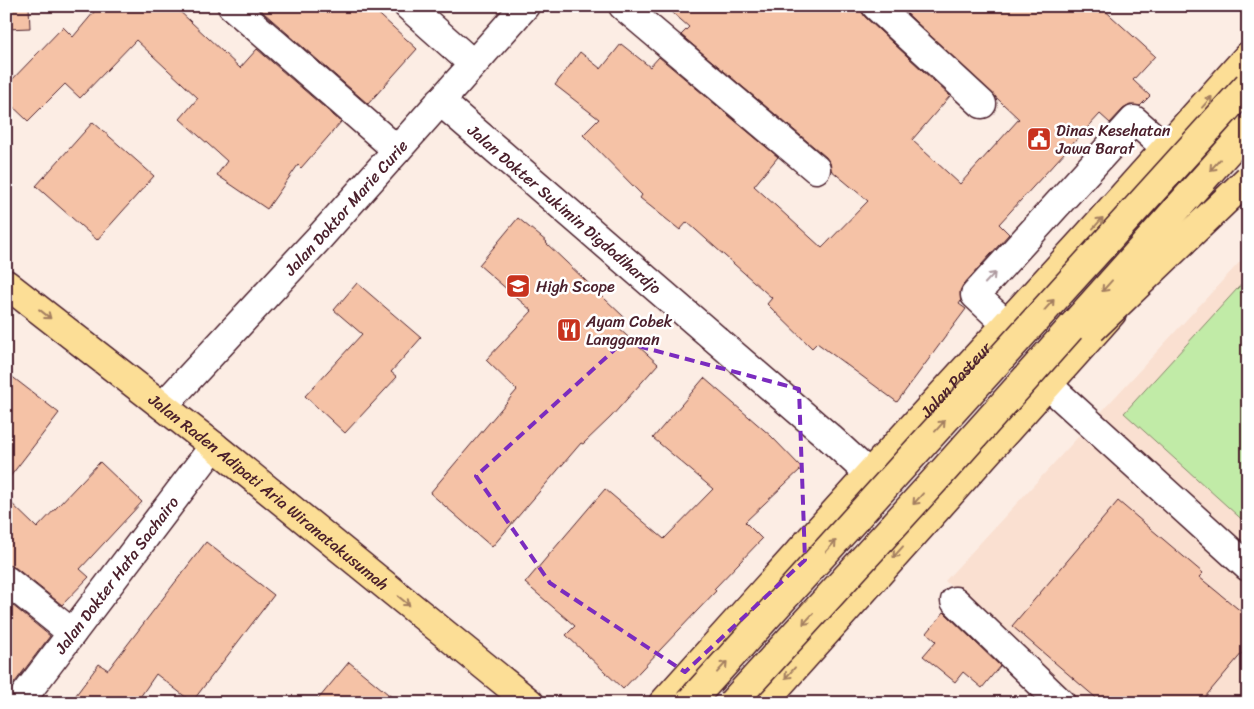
<svg xmlns="http://www.w3.org/2000/svg" width="1254" height="709" font-family="Sriracha,sans-serif">
  <style>
    .built { fill: #fae0d1 }
    .green { fill: #c1eba7; stroke: #868569 }
    .building { fill: #f5c2a6; stroke: #4a1f2b }
    .lines { fill: none; stroke-linecap: round; stroke-linejoin: round }
    .minor-casing { stroke: #4a1f2b; stroke-width: 31 }
    .major-casing { stroke: #4a1f2b; stroke-width: 31 }
    .highway-casing { stroke: #4a1f2b; stroke-width: 31 }
    .minor { stroke: #fff; stroke-width: 28 }
    .major { stroke: #fcde96; stroke-width: 28 }
    .highway { stroke: #fcde96; stroke-width: 28 }
    .highway-bridge-casing { stroke: #4a1f2b; stroke-width: 31; stroke-linecap: butt }
    .highway-bridge { stroke: #fcde96; stroke-width: 28 }
    .oneway { stroke: #a37e60 }
    .oneway2 { stroke: #ae9aa0 }
    .marked { fill: none; stroke: #7b2cbf; stroke-width: 4; stroke-dasharray: 10 6; stroke-linejoin: round }
    .labels { text-anchor: middle; stroke-width: 5; stroke-linejoin: round; paint-order: stroke }
    .poi-label { font-size: 16px; fill: #4a1f2b; stroke: #fff; text-anchor: start }
    .street-label { font-size: 16px; fill: #4a1f2b; stroke: #fff }
  </style>
  <rect width="100%" height="100%" fill="#fcede4"/>
  <filter id="ink" filterUnits="userSpaceOnUse"><feTurbulence type="fractalNoise" baseFrequency=".02" numOctaves="2"/><feDisplacementMap in="SourceGraphic" scale="10" xChannelSelector="R" yChannelSelector="G"/><feConvolveMatrix kernelMatrix="1 2 1 2 8 2 1 2 1" color-interpolation-filters="sRGB"/></filter>
  <g filter="url(#ink)">
    <!-- built -->
    <polygon class="built" points="1248,253 1248,703 1076,703 945,581"/>
    <!-- green -->
    <polygon class="green" points="1248,277 1248,525 1124,413"/>
    <!-- building -->
    <g class="building">
      <polygon points="6,6 29,6 30,28 6,29"/>
      <polygon points="99,6 174,6 240,68 257,49 341,122 301,168 298,165 267,209 217,175 227,161 180,119 198,98 136,40 80,98 65,84 28,121 6,100 6,86 63,27 73,37"/>
      <polygon points="256,6 370,6 417,49 368,104"/>
      <polygon points="665,6 861,6 861,11 865,17 950,96 912,140 960,184 1019,119 899,6 1100,6 1155,56 1133,80 1150,96 1140,106 1130,105 1123,109 1110,123 1100,114 999,224 1009,234 963,285 960,291 961,301 959,304 966,309 897,402 817,343 812,348 767,304 772,298 687,222 680,230 640,198 642,195 583,135 599,119 555,85 580,52 601,69 621,44 650,67 659,57 778,157 754,186 822,248 868,201 831,170 830,163 826,157 681,35 689,27"/>
      <polygon points="93,122 154,176 97,240 36,186"/>
      <polygon points="518,218 547,242 546,243 624,317 616,326 658,364 611,417 583,444 581,443 492,547 430,493 517,390 486,360 532,311 479,265"/>
      <polygon points="357,283 421,338 391,372 397,377 345,433 305,396 362,334 334,310"/>
      <polygon points="6,372 59,413 6,482"/>
      <polygon points="704,378 771,436 802,468 745,522 762,539 714,589 716,591 623,689 566,635 575,626 525,583 605,489 664,539 713,489 653,438"/>
      <polygon points="100,462 142,502 80,569 89,577 62,605 16,568 6,565 6,498 37,528"/>
      <polygon points="1118,501 1203,573 1199,577 1248,617 1248,646 1200,703 1102,703 1012,626"/>
      <polygon points="206,542 274,595 192,702 156,674 136,703 70,703 99,664 108,670"/>
      <polygon points="6,600 50,636 6,694"/>
      <polygon points="944,612 1000,666 982,688 963,672 955,682 923,656 936,641 927,633"/>
      <polygon points="349,662 399,703 315,703"/>
    </g>
    <g class="lines">
      <defs>
        <g id="minor">
          <polyline points="232,6 397,150"/>
          <polyline points="408,6 473,64"/>
          <polyline points="623,6 816,169"/>
          <polyline points="876,6 982,104"/>
          <path id="s1" d="M 440,101 L 830,438 L 869,474"/>
          <polyline points="1006,324 975,295 1134,120 1166,148"/>
          <polyline points="1048,385 1248,567"/>
          <path id="s2" d="M 163,406 L 319,238 L 525,6"/>
          <polyline points="6,580 72,633"/>
          <polyline points="955,601 1061,703"/>
          <path id="s3" d="M 19,703 L 214,446"/>
        </g>
        <g id="major">
          <path id="s4" d="M 6,284 L 214,446 L 530,703"/>
        </g>
        <g id="highway">
          <path id="s5" d="M 663,703 L 869,474 L 1089,234 L 1248,56"/>
          <polyline points="763,703 1112,313"/>
        </g>
      </defs>
      <!-- minor casing -->
      <use href="#minor" class="minor-casing"/>
      <!-- major casing -->
      <use href="#major" class="major-casing"/>
      <!-- highway casing -->
      <use href="#highway" class="highway-casing"/>
      <!-- minor -->
      <use href="#minor" class="minor"/>
      <!-- major -->
      <use href="#major" class="major"/>
      <!-- highway -->
      <use href="#highway" class="highway"/>
      <defs>
        <g id="highway-bridge">
          <polyline points="1092,329 1248,179"/>
          <polyline points="689,703 1248,85"/>
          <polyline points="732,703 946,468 1248,129"/>
        </g>
      </defs>
      <!-- highway-bridge casing -->
      <use href="#highway-bridge" class="highway-bridge-casing"/>
      <!-- highway-bridge -->
      <use href="#highway-bridge" class="highway-bridge"/>
    </g>
    <!-- one-way arrows -->
    <defs><path id="oneway-shaft" d="M-6 0H5M1.5-3L5.5 0L1.5 3" fill="none" stroke-width="1.6" stroke-linecap="round" stroke-linejoin="round" transform="scale(1.25)"/></defs>
    <g class="oneway">
      <use href="#oneway-shaft" transform="translate(1207 102) rotate(-48)"/>
      <use href="#oneway-shaft" transform="translate(1215 165) rotate(132)"/>
      <use href="#oneway-shaft" transform="translate(1098 223) rotate(-48)"/>
      <use href="#oneway-shaft" transform="translate(1107 286) rotate(132)"/>
      <use href="#oneway-shaft" transform="translate(1049 305) rotate(-48)"/>
      <use href="#oneway-shaft" transform="translate(45 314) rotate(38)"/>
      <use href="#oneway-shaft" transform="translate(940 426) rotate(-48)"/>
      <use href="#oneway-shaft" transform="translate(918 499) rotate(132)"/>
      <use href="#oneway-shaft" transform="translate(831 546) rotate(-48)"/>
      <use href="#oneway-shaft" transform="translate(898 552) rotate(132)"/>
      <use href="#oneway-shaft" transform="translate(404 601) rotate(39)"/>
      <use href="#oneway-shaft" transform="translate(808 619) rotate(132)"/>
      <use href="#oneway-shaft" transform="translate(722 667) rotate(-48)"/>
      <use href="#oneway-shaft" transform="translate(790 673) rotate(132)"/>
    </g>
    <use class="oneway2" href="#oneway-shaft" transform="translate(990 278) rotate(-47)"/>
  </g>
  <!-- marked area -->
  <path class="marked" d="M 623,342 L 799,389 L 805,560 L 685,672 L 550,583 L 476,476 Z"/>
  <!-- icons -->
  <defs>
    <symbol id="civic-square" viewBox="-11 -11 22 22"><rect x="-9" y="-9" width="18" height="18" rx="4" fill="#c8321e" stroke="#fff"/><path d="M-.6-6.5H3V-4.5H.6V-3L4-1V1h2V6H-6V1h2V-1L-.6-3ZM-1.2 2.5V6h2.4V2.5Z" fill="#fff"/></symbol>
    <symbol id="school-square" viewBox="-11 -11 22 22"><rect x="-9" y="-9" width="18" height="18" rx="4" fill="#c8321e" stroke="#fff"/><path d="M0-5L7-2L0 1L-7-2ZM-4 1L0 2.5L4 1V4Q0 6-4 4Z" fill="#fff"/></symbol>
    <symbol id="restaurant-square" viewBox="-11 -11 22 22"><rect x="-9" y="-9" width="18" height="18" rx="4" fill="#c8321e" stroke="#fff"/><path d="M-5-6h1v4h1v-4h1v4h1v-4h1v5L-1.5 .5V6h-2V.5L-5-1ZM5-6V6H3V1.5H1.5Q1.5-4 5-6Z" fill="#fff"/></symbol>
  </defs>
  <g fill-rule="evenodd">
    <use href="#civic-square" x="1025" y="125" width="28" height="28"/>
    <use href="#school-square" x="504" y="272" width="28" height="28"/>
    <use href="#restaurant-square" x="555" y="316" width="28" height="28"/>
  </g>
  <g class="labels">
    <!-- poi labels -->
    <g class="poi-label">
      <text x="1056" y="136">Dinas Kesehatan<tspan x="1056" dy="18">Jawa Barat</tspan></text>
      <text x="536" y="292">High Scope</text>
      <text x="586" y="327">Ayam Cobek<tspan x="586" dy="18">Langganan</tspan></text>
    </g>
    <!-- street labels -->
    <g class="street-label">
      <text dy="6" stroke="none"><textPath href="#s2" startOffset="270">Jalan Doktor Marie Curie</textPath></text>
      <text dy="6" stroke="none"><textPath href="#s1" startOffset="165">Jalan Dokter Sukimin Digdodihardjo</textPath></text>
      <text dy="6" stroke="none"><textPath href="#s5" startOffset="436">Jalan Pasteur</textPath></text>
      <text dy="6" stroke="none"><textPath href="#s4" startOffset="335">Jalan Raden Adipati Aria Wiranatakusumah</textPath></text>
      <text dy="6" stroke="none"><textPath href="#s3" startOffset="161">Jalan Dokter Hata Sachairo</textPath></text>
    </g>
  </g>
  <!-- margin -->
  <rect width="1254" height="709" fill="none" stroke="#fff" stroke-width="25"/>
  <rect x="12" y="12" width="1229" height="684" fill="none" stroke="#4a1f2b" stroke-width="2" filter="url(#ink)"/>
</svg>
